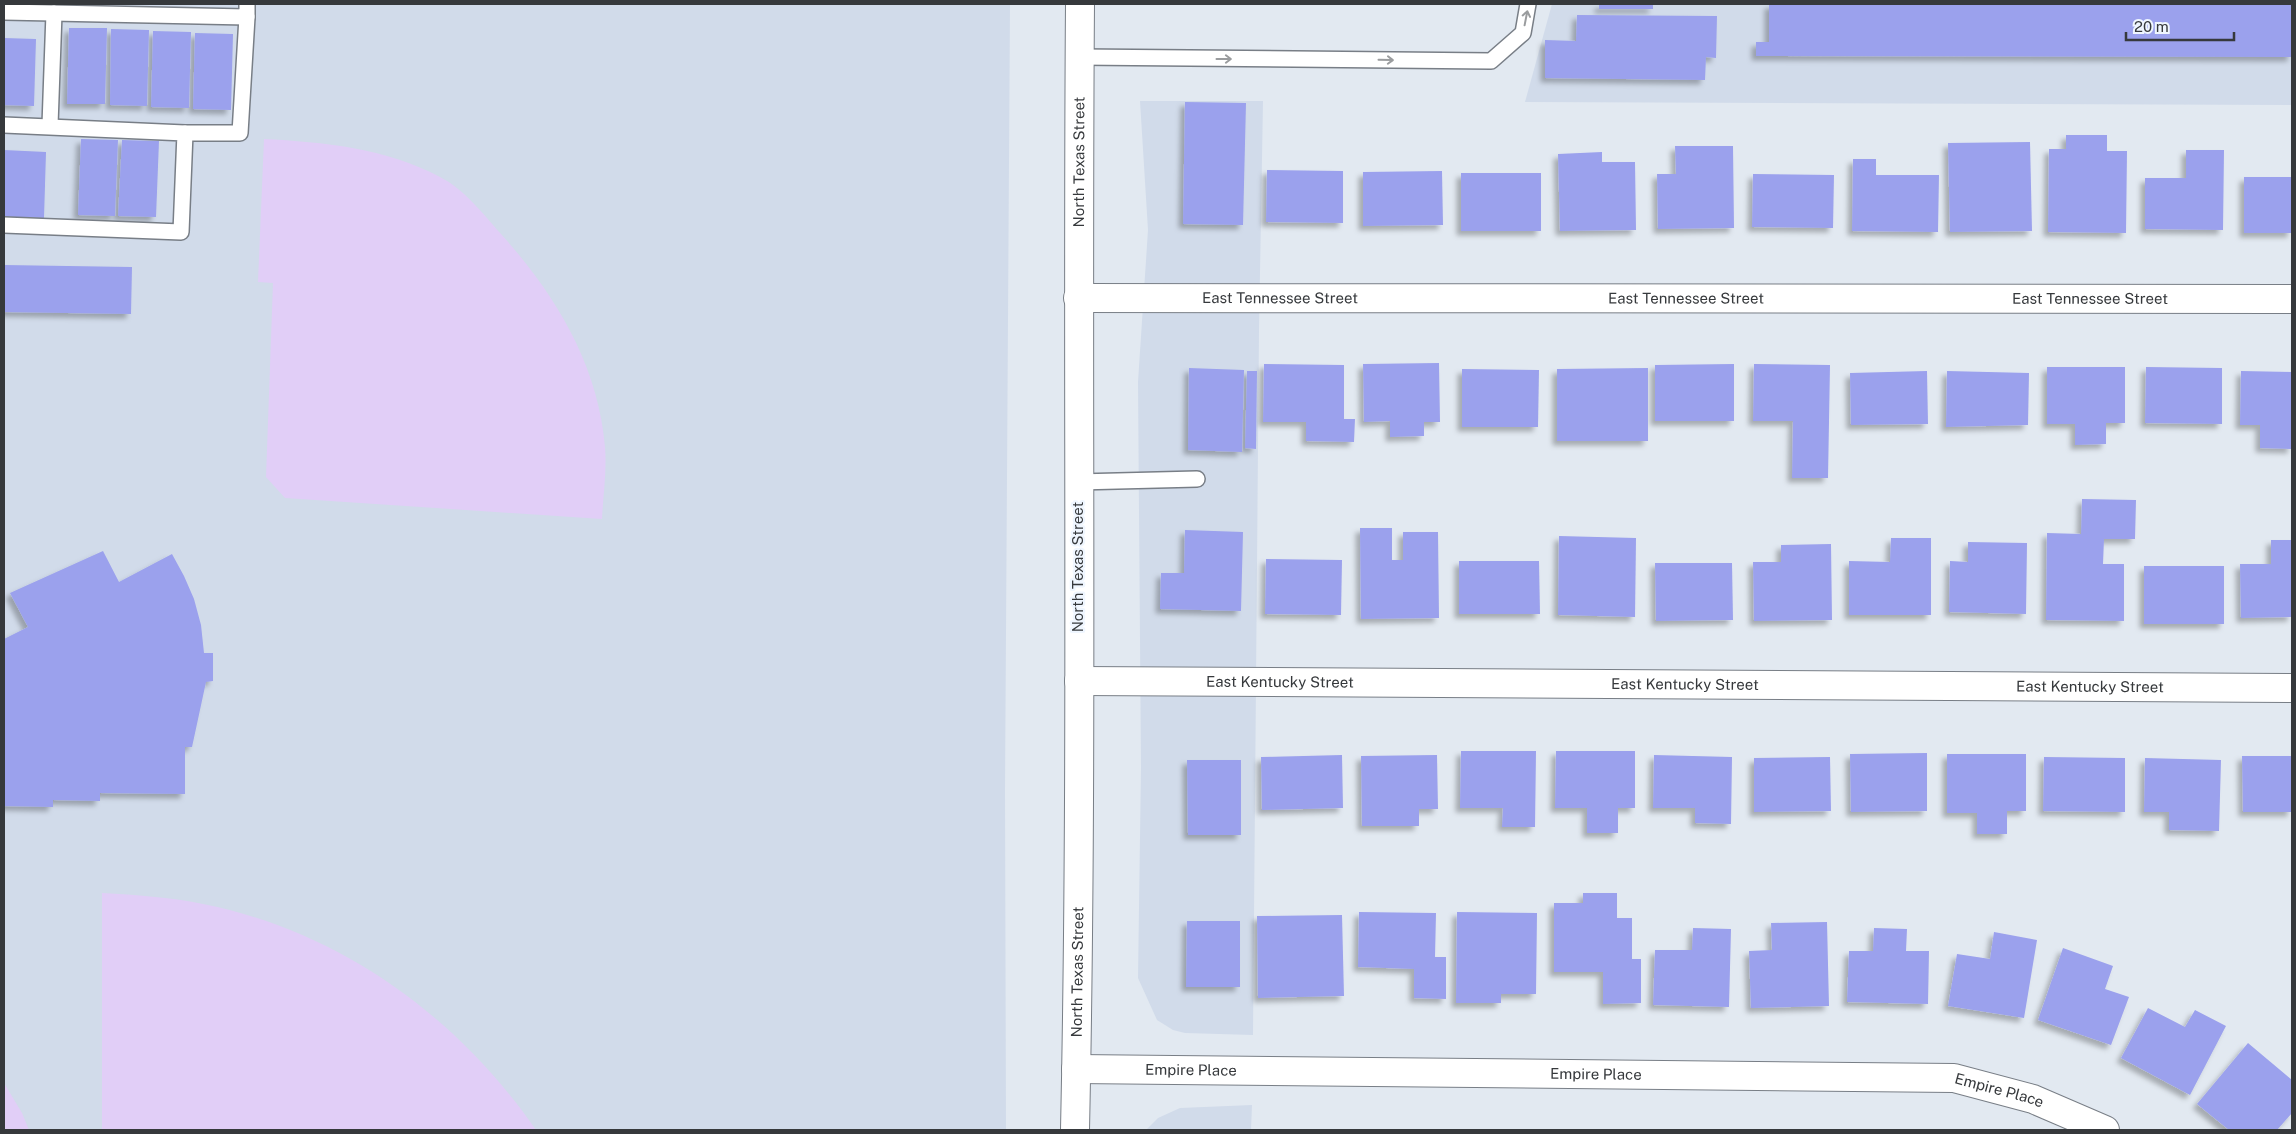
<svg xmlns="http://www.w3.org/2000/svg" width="2296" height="1134" font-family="'Public Sans',sans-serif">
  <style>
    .built { fill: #d1dbea }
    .green { fill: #e1cef7 }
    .building { fill: #9ba1ed; filter: url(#shadow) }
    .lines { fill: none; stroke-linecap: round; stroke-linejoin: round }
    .service-casing { stroke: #787e86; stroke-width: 18 }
    .minor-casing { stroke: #787e86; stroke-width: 30 }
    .secondary-casing { stroke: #787e86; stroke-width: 30 }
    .service { stroke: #fff; stroke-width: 15 }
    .minor { stroke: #fff; stroke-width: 28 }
    .secondary { stroke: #fff; stroke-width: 28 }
    .oneway { stroke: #9a9c9e }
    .labels { text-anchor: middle; stroke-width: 4.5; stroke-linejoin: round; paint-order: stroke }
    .street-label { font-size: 15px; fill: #36393c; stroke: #eff6ff }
  </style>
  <defs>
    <filter id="shadow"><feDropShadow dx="-4.5" dy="4.5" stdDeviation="2.5" flood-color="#0004"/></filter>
  </defs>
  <rect width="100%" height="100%" fill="#e2e9f1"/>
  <!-- built -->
  <g class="built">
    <polygon points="4,4 1010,4 1005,791 1006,1130 4,1130"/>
    <polygon points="1552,4 2292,4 2292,105 1525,102"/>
    <polygon points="1140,101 1263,101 1259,330 1253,1035 1185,1033 1173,1030 1157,1020 1138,978 1141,767 1138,382 1148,230"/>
    <polygon points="1252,1105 1251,1130 1146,1130 1158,1118 1180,1108"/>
  </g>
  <!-- green -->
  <g class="green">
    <path d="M 264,139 C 323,142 386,148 440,177 C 464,189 483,214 501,234 C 555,294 598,364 605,447 C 607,471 603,496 602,519 L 285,498 L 266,477 L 273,283 L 258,282 Z"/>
    <path d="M 102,893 C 136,895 169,897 203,904 C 340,931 458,1017 536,1130 L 102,1130 Z"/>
    <polygon points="4,1083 22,1113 29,1130 4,1130"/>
  </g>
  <!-- building -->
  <g class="building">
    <rect x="1599" y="4" width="54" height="5"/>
    <polygon points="1769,4 2292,5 2292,57 1756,56 1756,42 1769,42"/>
    <polygon points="1577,15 1717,16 1716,58 1706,57 1705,80 1545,78 1545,40 1576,41"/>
    <polygon points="69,28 107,28 105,104 67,104"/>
    <polygon points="111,29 149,30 147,106 110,105"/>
    <polygon points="153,31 191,32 189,108 151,107"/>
    <polygon points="195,33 233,34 231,110 193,109"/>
    <polygon points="4,38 36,39 34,106 4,105"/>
    <polygon points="1185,102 1246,103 1243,225 1183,224"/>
    <polygon points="2066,135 2107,135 2107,151 2127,151 2126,233 2048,232 2049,149 2066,149"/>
    <polygon points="81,139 118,140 115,216 78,215"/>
    <polygon points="122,140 159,141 156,217 118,216"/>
    <polygon points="2030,142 2032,231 1950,232 1948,143"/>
    <polygon points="1675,146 1733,146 1734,228 1658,229 1657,174 1676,174"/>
    <polygon points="4,150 46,152 44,218 4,217"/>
    <polygon points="2186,150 2224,150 2223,230 2145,229 2145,178 2186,178"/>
    <polygon points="1602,152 1602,162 1635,162 1636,230 1560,231 1558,154"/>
    <polygon points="1853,159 1876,159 1876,175 1939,175 1938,232 1852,231"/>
    <polygon points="1267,170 1343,171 1343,223 1266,222"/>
    <polygon points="1442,171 1443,225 1363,226 1363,172"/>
    <rect x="1461" y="173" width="80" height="58"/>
    <polygon points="1753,174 1834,175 1833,228 1752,227"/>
    <rect x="2244" y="177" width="48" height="56"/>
    <polygon points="4,265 132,267 131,314 4,312"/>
    <polygon points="1439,363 1440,422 1424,422 1424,436 1390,437 1390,421 1364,422 1363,364"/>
    <polygon points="1264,364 1344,365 1344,419 1355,419 1354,442 1306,441 1306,422 1263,422"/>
    <polygon points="1734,364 1734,421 1655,421 1655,365"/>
    <polygon points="1754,364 1830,365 1828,478 1792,478 1793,421 1753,421"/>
    <polygon points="2047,367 2125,367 2125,423 2106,423 2106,444 2075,445 2075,424 2047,424"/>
    <polygon points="2146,367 2222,368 2222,424 2145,423"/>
    <polygon points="1189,368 1244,370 1242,452 1188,450"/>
    <polygon points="1648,368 1648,441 1557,441 1557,369"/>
    <polygon points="1462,369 1539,370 1538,427 1462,427"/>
    <polygon points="1247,371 1257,371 1256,449 1245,448"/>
    <polygon points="1927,371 1928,424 1851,425 1850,373"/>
    <polygon points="1947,371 2029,373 2028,425 1946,427"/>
    <polygon points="2241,371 2292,372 2292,449 2260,448 2260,425 2240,425"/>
    <polygon points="2082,499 2136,500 2135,539 2104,539 2103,564 2124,564 2124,621 2046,620 2047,533 2081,534"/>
    <polygon points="1360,528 1392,528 1392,560 1403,560 1403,532 1438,532 1439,618 1361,619"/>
    <polygon points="1185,530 1243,532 1241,611 1160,609 1161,573 1184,573"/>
    <polygon points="1559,536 1636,538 1635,617 1558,615"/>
    <polygon points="1891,538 1931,538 1931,615 1849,615 1849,561 1890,562"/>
    <polygon points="2271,540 2292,540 2292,617 2241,618 2240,564 2271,564"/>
    <polygon points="1968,542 2027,543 2026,614 1949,612 1950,561 1968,562"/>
    <polygon points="1831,544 1832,620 1754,621 1753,562 1781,562 1781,545"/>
    <polygon points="103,551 119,582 172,554 184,576 194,599 201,625 204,653 213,653 213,681 206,682 192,747 185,747 185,794 100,793 100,801 53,800 53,807 4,806 4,639 28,627 10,593"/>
    <polygon points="1266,559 1342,560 1341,615 1265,614"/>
    <polygon points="1459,561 1539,561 1540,614 1459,614"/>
    <polygon points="1655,563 1732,563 1733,620 1656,621"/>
    <rect x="2144" y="566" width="80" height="58"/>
    <polygon points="1461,751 1536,751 1535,827 1502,827 1503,808 1460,808"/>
    <polygon points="1556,751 1635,751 1635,808 1618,808 1618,833 1587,833 1587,808 1555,808"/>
    <polygon points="1927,753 1927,811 1851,812 1850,754"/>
    <polygon points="1947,754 2026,754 2026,811 2007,811 2007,834 1977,834 1977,813 1947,813"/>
    <polygon points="1342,755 1343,808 1262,810 1261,757"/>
    <polygon points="1437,755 1438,809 1419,809 1419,826 1362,826 1361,756"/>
    <polygon points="1654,755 1732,757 1731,824 1695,823 1695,808 1653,808"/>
    <polygon points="2242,756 2292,756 2292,812 2243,812"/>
    <polygon points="1830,757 1831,811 1754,812 1754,758"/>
    <polygon points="2044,757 2125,758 2125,812 2043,811"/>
    <polygon points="2145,758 2221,760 2219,831 2169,830 2169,812 2144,812"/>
    <polygon points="1187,760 1241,760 1241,835 1188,835"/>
    <polygon points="1583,893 1617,893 1617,918 1632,918 1632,959 1641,959 1641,1003 1603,1004 1603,972 1554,972 1554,903 1583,903"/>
    <polygon points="1359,912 1436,913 1435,957 1446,957 1446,999 1414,998 1414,969 1358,967"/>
    <polygon points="1457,912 1537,913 1536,994 1501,994 1501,1003 1456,1003"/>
    <polygon points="1342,915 1344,996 1258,998 1257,916"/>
    <polygon points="1187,921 1240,921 1240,987 1186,987"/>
    <polygon points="1827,922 1829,1006 1751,1008 1749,951 1772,950 1771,923"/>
    <polygon points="1693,928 1731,929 1729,1007 1653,1005 1655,950 1692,950"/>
    <polygon points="1874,928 1907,929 1906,951 1929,951 1928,1004 1847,1002 1849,951 1873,951"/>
    <polygon points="1994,932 2037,940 2024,1018 1948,1006 1957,954 1990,959"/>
    <polygon points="2063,948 2113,966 2105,989 2129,997 2111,1045 2038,1020"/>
    <polygon points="2148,1008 2185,1027 2195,1010 2226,1026 2190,1095 2121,1058"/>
    <polygon points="2248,1043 2292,1080 2292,1113 2277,1130 2229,1130 2197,1104"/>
  </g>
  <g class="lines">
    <defs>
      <g id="service">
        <polyline points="4,12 247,17 247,4"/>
        <polyline points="1079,57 1491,61 1523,33 1528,4"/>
        <polyline points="4,125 185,133 181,232 4,225"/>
        <polyline points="50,125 54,13"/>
        <polyline points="185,133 240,133 247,17"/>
        <polyline points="1078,482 1197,479"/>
      </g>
      <g id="minor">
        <path id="s1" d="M 1078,298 L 2292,299"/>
        <path id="s2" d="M 1079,681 L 2292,688"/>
        <path id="s3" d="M 1076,1069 L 1954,1078 L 2033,1099 L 2105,1130"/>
      </g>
      <g id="secondary">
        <path id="s4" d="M 1075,1130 C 1083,755 1077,379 1080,4"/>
      </g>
    </defs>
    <!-- service casing -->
    <use href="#service" class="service-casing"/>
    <!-- minor casing -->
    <use href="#minor" class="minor-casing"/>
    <!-- secondary casing -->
    <use href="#secondary" class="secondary-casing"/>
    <!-- service -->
    <use href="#service" class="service"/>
    <!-- minor -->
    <use href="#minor" class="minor"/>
    <!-- secondary -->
    <use href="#secondary" class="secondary"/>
  </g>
  <!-- one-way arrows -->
  <defs><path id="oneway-shaft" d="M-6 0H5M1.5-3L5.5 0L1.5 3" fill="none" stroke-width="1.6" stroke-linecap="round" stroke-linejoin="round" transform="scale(1.25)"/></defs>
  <g class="oneway">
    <use href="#oneway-shaft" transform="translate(1526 18) rotate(-79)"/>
    <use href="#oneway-shaft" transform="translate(1224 59)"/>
    <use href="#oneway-shaft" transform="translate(1386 60) rotate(1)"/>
  </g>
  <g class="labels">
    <!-- street labels -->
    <g class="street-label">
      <text dy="5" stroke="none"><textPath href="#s4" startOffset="968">North Texas Street</textPath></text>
      <text dy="5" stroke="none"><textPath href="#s1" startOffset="202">East Tennessee Street</textPath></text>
      <text dy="5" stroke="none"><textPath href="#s1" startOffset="608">East Tennessee Street</textPath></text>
      <text dy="5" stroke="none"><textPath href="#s1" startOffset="1012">East Tennessee Street</textPath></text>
      <text transform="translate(1078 567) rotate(-90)" y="5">North Texas Street</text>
      <text dy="5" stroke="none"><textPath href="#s2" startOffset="201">East Kentucky Street</textPath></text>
      <text dy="5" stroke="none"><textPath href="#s2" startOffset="606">East Kentucky Street</textPath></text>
      <text dy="5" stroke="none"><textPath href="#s2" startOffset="1011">East Kentucky Street</textPath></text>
      <text dy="5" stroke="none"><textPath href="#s4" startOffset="158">North Texas Street</textPath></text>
      <text dy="5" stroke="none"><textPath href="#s3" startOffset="115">Empire Place</textPath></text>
      <text dy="5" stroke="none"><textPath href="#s3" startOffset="520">Empire Place</textPath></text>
      <text dy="5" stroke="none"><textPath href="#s3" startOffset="925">Empire Place</textPath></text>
    </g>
  </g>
  <!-- border -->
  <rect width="2296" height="1134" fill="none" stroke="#36393c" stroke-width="10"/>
  <!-- scale -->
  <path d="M2126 32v8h108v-8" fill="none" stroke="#36393c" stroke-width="2.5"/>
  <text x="2134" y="32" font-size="15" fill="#36393c" stroke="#eff6ff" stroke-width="4" paint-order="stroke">20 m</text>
</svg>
